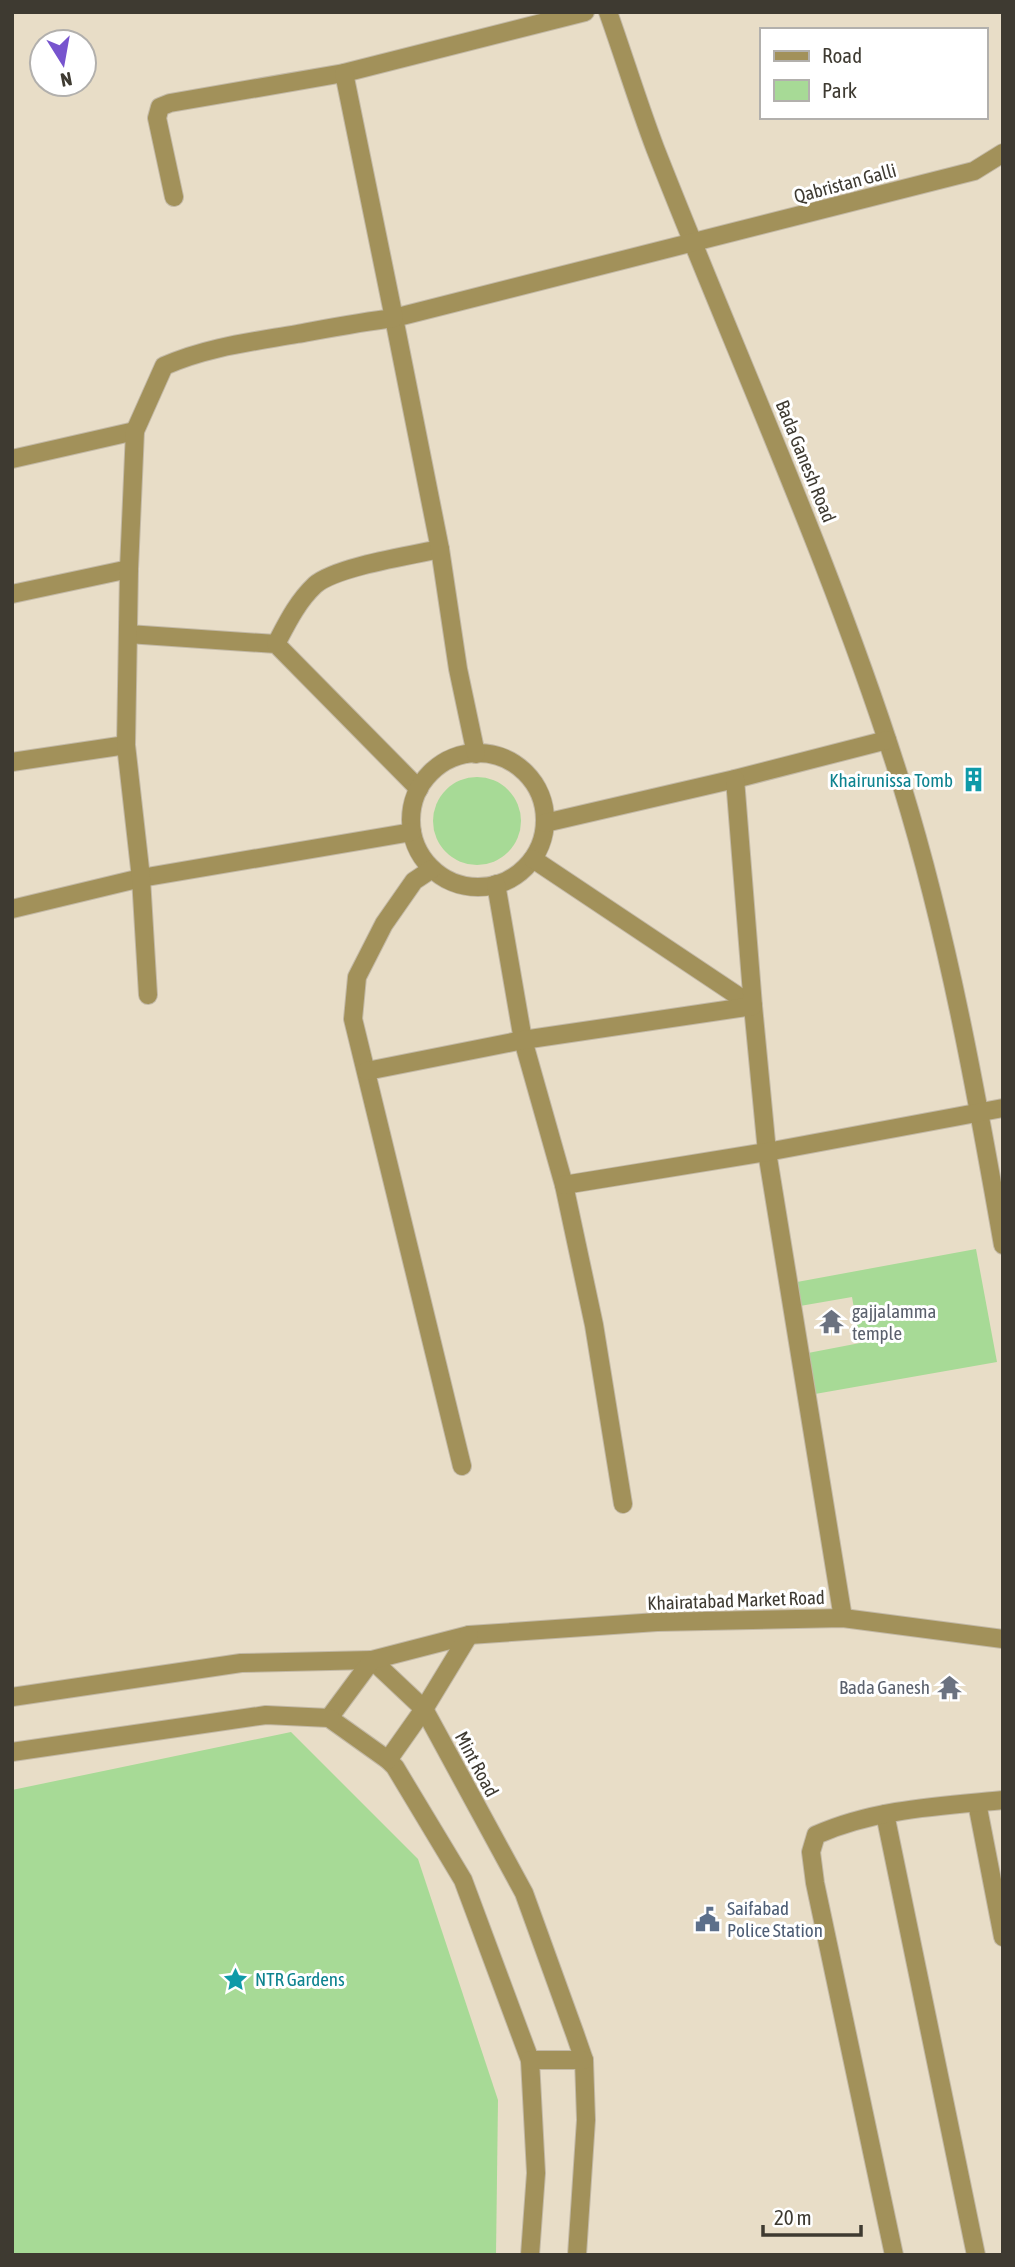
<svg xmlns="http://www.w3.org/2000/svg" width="1015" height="2267" font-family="'Asap Condensed',sans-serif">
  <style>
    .green { fill: #a7da96 }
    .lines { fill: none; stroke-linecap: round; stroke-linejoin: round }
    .minor-casing { stroke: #c3b9a6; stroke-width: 20 }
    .minor { stroke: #a2915a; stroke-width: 18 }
    .labels { text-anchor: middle; stroke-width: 6; stroke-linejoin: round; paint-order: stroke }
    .street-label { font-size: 19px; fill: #3e3a31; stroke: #fff }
    .culture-label { font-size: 19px; fill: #0d838f; stroke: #fff; text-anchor: end }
    .worship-label { font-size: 19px; fill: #5b616d; stroke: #fff; text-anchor: start }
    .service-label { font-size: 19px; fill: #4e5e75; stroke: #fff; text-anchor: start }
  </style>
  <rect width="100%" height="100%" fill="#e8ddc7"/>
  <!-- green -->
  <g class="green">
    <circle cx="477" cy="821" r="44"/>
    <polygon points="976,1249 997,1362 815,1394 808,1353 860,1343 852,1297 800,1306 797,1282"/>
    <polygon points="291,1732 418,1859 498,2100 496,2255 12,2255 12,1790"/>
  </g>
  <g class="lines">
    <defs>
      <g id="minor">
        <path d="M 608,12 C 624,57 638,103 655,148 C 738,360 834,568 902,786 C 948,936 976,1091 1003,1245"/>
        <polyline points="174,197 157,118 160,107 170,103 344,73 585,12"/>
        <polyline points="12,459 135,431"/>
        <polyline points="12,594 129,569"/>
        <polyline points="128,634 276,644 419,789"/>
        <path d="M 276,644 C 287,623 297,602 315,585 C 335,567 412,555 440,549"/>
        <circle cx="478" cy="820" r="67"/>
        <polyline points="476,754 458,669 440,549 394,318 974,171 1003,153"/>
        <polyline points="12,762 126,745"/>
        <polyline points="545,823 735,779 887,740"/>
        <polyline points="533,859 753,1006 767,1152 843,1618"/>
        <polyline points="432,869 414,881 384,924 357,977 353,1019 462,1466"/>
        <polyline points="496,884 523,1040 564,1185 594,1325 623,1504"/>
        <polyline points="12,909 141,878 412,832"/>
        <path d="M 148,995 L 141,878 L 126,745 L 129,569 L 135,431 L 164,366 C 207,347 251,342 297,334 C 330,328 361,322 394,318 L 344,73"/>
        <polyline points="367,1071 523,1040 753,1006 735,779"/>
        <polyline points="564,1185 767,1152 1003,1108"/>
        <polyline points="12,1697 241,1663 372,1660 424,1709 524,1893 575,2034 584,2060 586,2120 577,2255"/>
        <polyline points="329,1718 372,1660 469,1635 657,1622 843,1618 1003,1639"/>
        <polyline points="12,1752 266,1715 329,1718 388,1760 395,1767 463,1880 530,2060 536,2173 530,2255"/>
        <polyline points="388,1760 424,1709 469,1635"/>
        <polyline points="977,1803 1003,1937"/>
        <polyline points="885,1814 976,2255"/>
        <polyline points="530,2060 584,2060"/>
        <path d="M 894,2255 L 815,1883 L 811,1852 L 816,1835 C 874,1809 940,1806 1003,1800"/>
      </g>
    </defs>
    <!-- minor casing -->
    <use href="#minor" class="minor-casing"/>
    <!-- minor -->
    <use href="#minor" class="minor"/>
  </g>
  <!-- icons -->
  <defs>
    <symbol id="building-bare" viewBox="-9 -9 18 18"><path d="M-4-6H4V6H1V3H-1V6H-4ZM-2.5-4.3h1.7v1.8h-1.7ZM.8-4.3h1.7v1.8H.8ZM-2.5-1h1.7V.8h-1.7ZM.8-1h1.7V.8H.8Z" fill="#0f9aa8" stroke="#fff" stroke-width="2.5" paint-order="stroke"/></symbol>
    <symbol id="temple-bare" viewBox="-9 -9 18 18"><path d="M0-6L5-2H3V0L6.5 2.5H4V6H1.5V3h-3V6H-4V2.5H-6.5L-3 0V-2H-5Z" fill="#6b7280" stroke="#fff" stroke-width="2.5" paint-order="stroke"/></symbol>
    <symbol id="civic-bare" viewBox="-9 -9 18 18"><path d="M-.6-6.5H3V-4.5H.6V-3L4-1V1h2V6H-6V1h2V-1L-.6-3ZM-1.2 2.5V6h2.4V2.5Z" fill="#5c6f8a" stroke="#fff" stroke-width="2.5" paint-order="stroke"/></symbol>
    <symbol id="sight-bare" viewBox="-9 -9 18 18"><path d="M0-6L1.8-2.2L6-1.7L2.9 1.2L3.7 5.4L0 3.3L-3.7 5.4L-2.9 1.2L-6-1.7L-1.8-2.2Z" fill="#0f9aa8" stroke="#fff" stroke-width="2.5" paint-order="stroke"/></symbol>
  </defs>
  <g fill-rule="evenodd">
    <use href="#building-bare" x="956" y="762" width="35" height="35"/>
    <use href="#temple-bare" x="814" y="1304" width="35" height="35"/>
    <use href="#temple-bare" x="932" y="1670" width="35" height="35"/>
    <use href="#civic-bare" x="690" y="1902" width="35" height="35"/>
    <use href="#sight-bare" x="218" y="1962" width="35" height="35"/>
  </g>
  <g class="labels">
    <!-- street labels -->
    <g class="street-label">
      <text transform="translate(845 183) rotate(-15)" y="7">Qabristan Galli</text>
      <text transform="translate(806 461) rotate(68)" y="7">Bada Ganesh Road</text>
      <text transform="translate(736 1600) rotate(-2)" y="7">Khairatabad Market Road</text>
      <text transform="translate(477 1764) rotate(62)" y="7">Mint Road</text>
    </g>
    <!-- culture labels -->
    <g class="culture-label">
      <text x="953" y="787">Khairunissa Tomb</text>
      <text x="255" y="1986" text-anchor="start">NTR Gardens</text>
    </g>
    <!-- worship labels -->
    <g class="worship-label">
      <text x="852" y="1318">gajjalamma<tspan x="852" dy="22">temple</tspan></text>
      <text x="930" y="1694" text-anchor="end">Bada Ganesh</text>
    </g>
    <!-- service labels -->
    <g class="service-label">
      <text x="727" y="1915">Saifabad<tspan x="727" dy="22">Police Station</tspan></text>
    </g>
  </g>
  <!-- border -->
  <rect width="1015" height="2267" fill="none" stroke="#3e3a31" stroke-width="28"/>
  <!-- legend -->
  <rect x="760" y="28" width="228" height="91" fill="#ffffff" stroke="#b2b0ad" stroke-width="2"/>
  <rect x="774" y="51" width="35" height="10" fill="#a2915a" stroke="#b2b0ad" stroke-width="2"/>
  <text x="822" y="63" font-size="21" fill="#3e3a31">Road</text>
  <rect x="774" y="80" width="35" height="21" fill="#a7da96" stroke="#b2b0ad" stroke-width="2"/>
  <text x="822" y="98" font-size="21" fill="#3e3a31">Park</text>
  <!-- north arrow -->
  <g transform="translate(63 63) rotate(169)"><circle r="33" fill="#ffffff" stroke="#b2b0ad" stroke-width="2"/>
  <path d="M0-5L12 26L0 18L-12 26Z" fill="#7754ce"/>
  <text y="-10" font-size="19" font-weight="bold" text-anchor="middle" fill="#3e3a31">N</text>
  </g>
  <!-- scale -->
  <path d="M763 2225v10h98v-10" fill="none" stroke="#3e3a31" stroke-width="3.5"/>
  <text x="774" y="2225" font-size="21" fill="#3e3a31" stroke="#ffffff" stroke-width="5" paint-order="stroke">20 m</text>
</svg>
